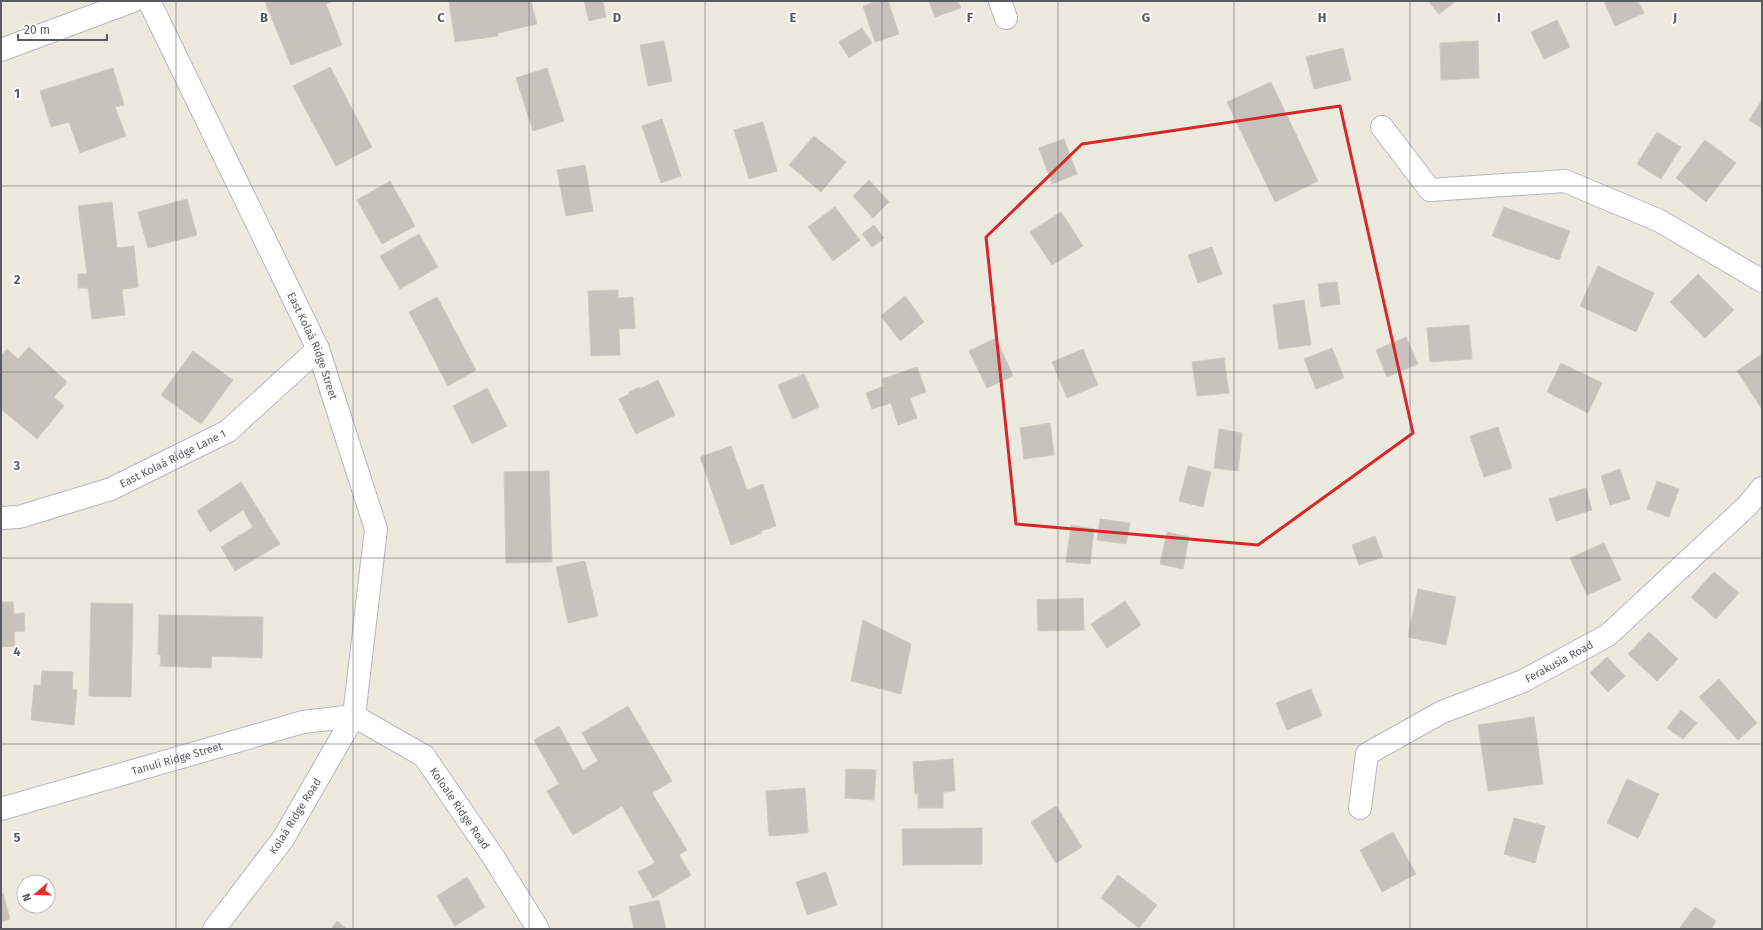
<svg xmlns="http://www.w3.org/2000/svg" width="1763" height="930" font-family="'Fira Sans',sans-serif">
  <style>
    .building { fill: #c7c3bc; stroke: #d1cabd }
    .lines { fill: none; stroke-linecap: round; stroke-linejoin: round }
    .minor-casing { stroke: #b5b8bd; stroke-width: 24 }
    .minor { stroke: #fff; stroke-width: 22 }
    .marked { fill: none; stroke: #d62828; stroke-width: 3; stroke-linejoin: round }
    .grid { fill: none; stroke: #585c61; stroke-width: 1; stroke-opacity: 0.55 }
    .labels { text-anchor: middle; stroke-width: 4; stroke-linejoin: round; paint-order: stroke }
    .street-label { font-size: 11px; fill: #585c61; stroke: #fff }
    .grid-label { font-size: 13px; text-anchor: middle; font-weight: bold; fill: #585c61; stroke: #fff; stroke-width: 4; stroke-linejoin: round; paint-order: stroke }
  </style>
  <rect width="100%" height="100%" fill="#ece9df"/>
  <!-- building -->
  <g class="building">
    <polygon points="268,1 333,1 326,4 342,45 291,65 265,2"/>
    <polygon points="449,1 531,1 537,24 498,33 498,36 455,42"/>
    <polygon points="584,1 603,1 606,17 589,21"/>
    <polygon points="877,1 888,1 899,34 875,42 863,6"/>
    <polygon points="929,1 958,1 961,8 935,17"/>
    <polygon points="1428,1 1456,1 1439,14"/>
    <polygon points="1604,1 1638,1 1644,13 1615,26"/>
    <polygon points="1557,20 1570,47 1544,59 1531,32"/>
    <polygon points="862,28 872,43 849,58 839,42"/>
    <polygon points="664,41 672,81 648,86 640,45"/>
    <polygon points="1478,41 1479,78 1441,80 1440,43"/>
    <polygon points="1343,48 1351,80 1314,89 1306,57"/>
    <polygon points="330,67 372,147 336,166 293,86"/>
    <polygon points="113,68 124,105 115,107 126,136 80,153 69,122 51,127 40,91"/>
    <polygon points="547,68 564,121 533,131 516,78"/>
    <polygon points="1271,82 1318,181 1275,202 1227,102"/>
    <polygon points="1762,100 1762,128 1749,120"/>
    <polygon points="662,119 681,176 661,183 642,126"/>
    <polygon points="763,122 777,171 749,179 734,130"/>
    <polygon points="1657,132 1681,147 1661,179 1637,164"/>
    <polygon points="814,136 846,162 821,192 789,165"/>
    <polygon points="1064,139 1077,174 1052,184 1039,148"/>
    <polygon points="1705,140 1736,163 1706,202 1676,178"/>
    <polygon points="585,165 593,211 566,216 557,170"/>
    <polygon points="869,180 889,202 873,218 853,196"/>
    <polygon points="390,181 415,226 382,244 357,200"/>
    <polygon points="187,199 197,235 148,248 138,212"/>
    <polygon points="112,202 117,248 134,246 138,287 122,289 125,315 92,319 88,288 78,288 78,274 87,274 78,206"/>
    <polygon points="835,207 860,240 833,261 808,227"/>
    <polygon points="1504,207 1570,231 1559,260 1492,236"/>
    <polygon points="1061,212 1083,246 1052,265 1030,232"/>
    <polygon points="874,225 884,238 872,247 862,234"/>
    <polygon points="419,234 438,267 400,289 380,256"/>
    <polygon points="1212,247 1222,274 1198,283 1188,255"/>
    <polygon points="1598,266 1654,293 1636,332 1580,306"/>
    <polygon points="1698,274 1734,310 1705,338 1670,302"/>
    <polygon points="1337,282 1340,304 1321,307 1318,284"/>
    <polygon points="618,290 618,298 633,297 635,328 619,329 620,355 591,356 588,291"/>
    <polygon points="905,296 924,322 900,341 881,316"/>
    <polygon points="437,297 476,370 448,386 409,312"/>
    <polygon points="1304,300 1311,345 1279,349 1273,305"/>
    <polygon points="1469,325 1472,359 1430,362 1427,328"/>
    <polygon points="1406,337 1418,364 1387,377 1376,350"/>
    <polygon points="996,338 1013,376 987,388 969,351"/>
    <polygon points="29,347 67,382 54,397 64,406 37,439 1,409 1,356 7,349 18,359"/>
    <polygon points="1332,348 1344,378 1316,389 1304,359"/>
    <polygon points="1083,349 1098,385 1067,398 1052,362"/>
    <polygon points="193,351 233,380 201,424 161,395"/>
    <polygon points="1762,354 1762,409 1737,371"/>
    <polygon points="1224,358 1229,393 1197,396 1192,362"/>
    <polygon points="1561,363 1602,383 1588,413 1547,392"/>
    <polygon points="917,367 926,392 910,398 917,418 898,425 891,403 872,409 866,393 884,386 882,379"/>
    <polygon points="804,374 819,407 793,419 778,385"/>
    <polygon points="658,380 675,415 636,434 619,399 629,394 629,392 639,387 640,389"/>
    <polygon points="487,388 507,426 472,444 453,406"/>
    <polygon points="1050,423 1054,455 1024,459 1020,428"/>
    <polygon points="1498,427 1512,468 1484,477 1470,436"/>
    <polygon points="1219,429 1242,433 1238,471 1214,468"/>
    <polygon points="731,446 747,490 763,484 776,526 761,531 762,533 731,545 700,457"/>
    <polygon points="1188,466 1211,472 1203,507 1179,501"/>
    <polygon points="1620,469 1630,499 1610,505 1601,476"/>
    <polygon points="549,471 552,562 506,563 504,472"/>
    <polygon points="1657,481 1679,489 1669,517 1647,509"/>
    <polygon points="241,482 280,544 235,571 221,547 253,527 243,510 210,532 197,511"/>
    <polygon points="1586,488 1592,510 1556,521 1549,499"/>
    <polygon points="1100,519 1130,523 1126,544 1097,540"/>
    <polygon points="1071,525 1094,529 1090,564 1066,562"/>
    <polygon points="1167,532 1189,537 1183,569 1160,564"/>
    <polygon points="1375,536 1383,557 1359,565 1352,545"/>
    <polygon points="1604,543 1621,580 1587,595 1570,558"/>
    <polygon points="585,561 598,616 568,623 556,567"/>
    <polygon points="1714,572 1739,593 1716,619 1691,597"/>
    <polygon points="1418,589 1456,597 1446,645 1408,637"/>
    <polygon points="1083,598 1084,630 1038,631 1037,600"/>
    <polygon points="1125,601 1141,625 1107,648 1091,624"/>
    <polygon points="1,602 13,602 14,614 24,613 25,631 14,632 15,646 1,647"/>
    <polygon points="91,603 133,604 131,697 89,696"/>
    <polygon points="159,615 263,617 262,658 212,656 211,668 160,666 161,655 158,655"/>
    <polygon points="863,620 911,644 901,694 851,681"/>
    <polygon points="1649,632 1678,659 1657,681 1628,654"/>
    <polygon points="1607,657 1625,676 1608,692 1590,673"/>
    <polygon points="42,671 73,672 72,689 77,690 74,725 31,720 34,685 41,686"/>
    <polygon points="1719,679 1757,723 1738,740 1699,697"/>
    <polygon points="1311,689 1322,716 1287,730 1276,703"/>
    <polygon points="628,706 672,781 652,793 687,850 679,855 691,875 653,898 638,872 655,863 622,806 573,835 547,791 559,784 534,740 559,726 583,770 598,761 582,733"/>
    <polygon points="1681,710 1697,723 1683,739 1667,728"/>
    <polygon points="1534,717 1543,784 1488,791 1478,725"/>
    <polygon points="953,759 955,791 943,792 943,808 918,808 918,794 915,794 913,762"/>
    <polygon points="846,769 876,770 874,800 845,798"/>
    <polygon points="1627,779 1659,794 1638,838 1607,823"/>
    <polygon points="805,788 808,833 769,836 766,791"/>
    <polygon points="1056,806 1082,847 1056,863 1031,822"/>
    <polygon points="1514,818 1545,826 1535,863 1504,854"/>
    <polygon points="982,828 982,864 903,865 902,829"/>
    <polygon points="1393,832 1416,874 1382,892 1360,850"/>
    <polygon points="826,872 837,905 807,915 796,882"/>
    <polygon points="1118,875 1157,905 1139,928 1101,898"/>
    <polygon points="467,877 485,907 455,926 437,896"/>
    <polygon points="3,893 10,919 1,922 1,894"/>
    <polygon points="659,900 666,929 634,929 629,907"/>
    <polygon points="1695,907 1716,921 1711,929 1679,929"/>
    <polygon points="337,921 347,929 331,929"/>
  </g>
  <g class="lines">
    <defs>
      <g id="minor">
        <path id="s1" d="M 149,1 L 318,349 L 376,529 L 354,716 L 283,839 L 214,929"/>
        <polyline points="1000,1 1006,18"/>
        <polyline points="1,50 133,1"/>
        <polyline points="1382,127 1430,190 1565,181 1660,221 1762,281"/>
        <path id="s2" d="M 1,518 L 19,517 L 111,489 L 228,431 L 318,349"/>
        <path id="s3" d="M 354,716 L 424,756 L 494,858 L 538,929"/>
        <path id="s4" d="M 1360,808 L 1367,754 L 1442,712 L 1523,681 L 1608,635 L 1747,506 L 1762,488"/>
        <path id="s5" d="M 1,809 L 303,722 L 354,716"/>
      </g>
    </defs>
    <!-- minor casing -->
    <use href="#minor" class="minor-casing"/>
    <!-- minor -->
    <use href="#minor" class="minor"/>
  </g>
  <!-- marked area -->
  <path class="marked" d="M 1340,106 L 1413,433 L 1258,545 L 1016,524 L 986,237 L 1082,144 Z"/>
  <!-- grid -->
  <path class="grid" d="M 176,1 L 176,929M 353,1 L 353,929M 529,1 L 529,929M 705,1 L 705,929M 882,1 L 882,929M 1058,1 L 1058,929M 1234,1 L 1234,929M 1410,1 L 1410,929M 1587,1 L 1587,929M 1,186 L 1762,186M 1,372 L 1762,372M 1,558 L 1762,558M 1,744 L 1762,744"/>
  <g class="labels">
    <!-- street labels -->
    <g class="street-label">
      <text dy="4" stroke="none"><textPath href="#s1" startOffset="382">East Kolaá Ridge Street</textPath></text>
      <text dy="4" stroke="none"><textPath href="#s2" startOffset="183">East Kolaá Ridge Lane 1</textPath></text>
      <text dy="4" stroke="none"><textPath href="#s4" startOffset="268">Ferakusia Road</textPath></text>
      <text dy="4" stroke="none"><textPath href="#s5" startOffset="183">Tanuli Ridge Street</textPath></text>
      <text dy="4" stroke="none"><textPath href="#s3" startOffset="144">Koloale Ridge Road</textPath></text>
      <text transform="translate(295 816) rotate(-58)" y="4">Kolaá Ridge Road</text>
    </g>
  </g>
  <g class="grid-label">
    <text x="264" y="22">B</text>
    <text x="441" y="22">C</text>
    <text x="617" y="22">D</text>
    <text x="793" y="22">E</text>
    <text x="970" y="22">F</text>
    <text x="1146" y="22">G</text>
    <text x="1322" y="22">H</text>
    <text x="1499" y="22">I</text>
    <text x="1675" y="22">J</text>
    <text x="17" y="98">1</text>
    <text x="17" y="284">2</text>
    <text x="17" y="470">3</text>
    <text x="17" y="656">4</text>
    <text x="17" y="842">5</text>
  </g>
  <!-- border -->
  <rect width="1763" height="930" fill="none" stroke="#585c61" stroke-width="4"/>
  <!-- north arrow -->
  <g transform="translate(36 894) rotate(250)"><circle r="19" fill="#ffffff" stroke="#bcbec0"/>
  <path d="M0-3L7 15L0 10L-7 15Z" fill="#ee2e23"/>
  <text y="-6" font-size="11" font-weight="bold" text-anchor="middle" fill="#585c61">N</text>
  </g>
  <!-- scale -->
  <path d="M18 34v6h89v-6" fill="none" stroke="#585c61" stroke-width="2"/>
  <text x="24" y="34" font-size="12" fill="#585c61" stroke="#ffffff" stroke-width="3" paint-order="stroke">20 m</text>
</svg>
